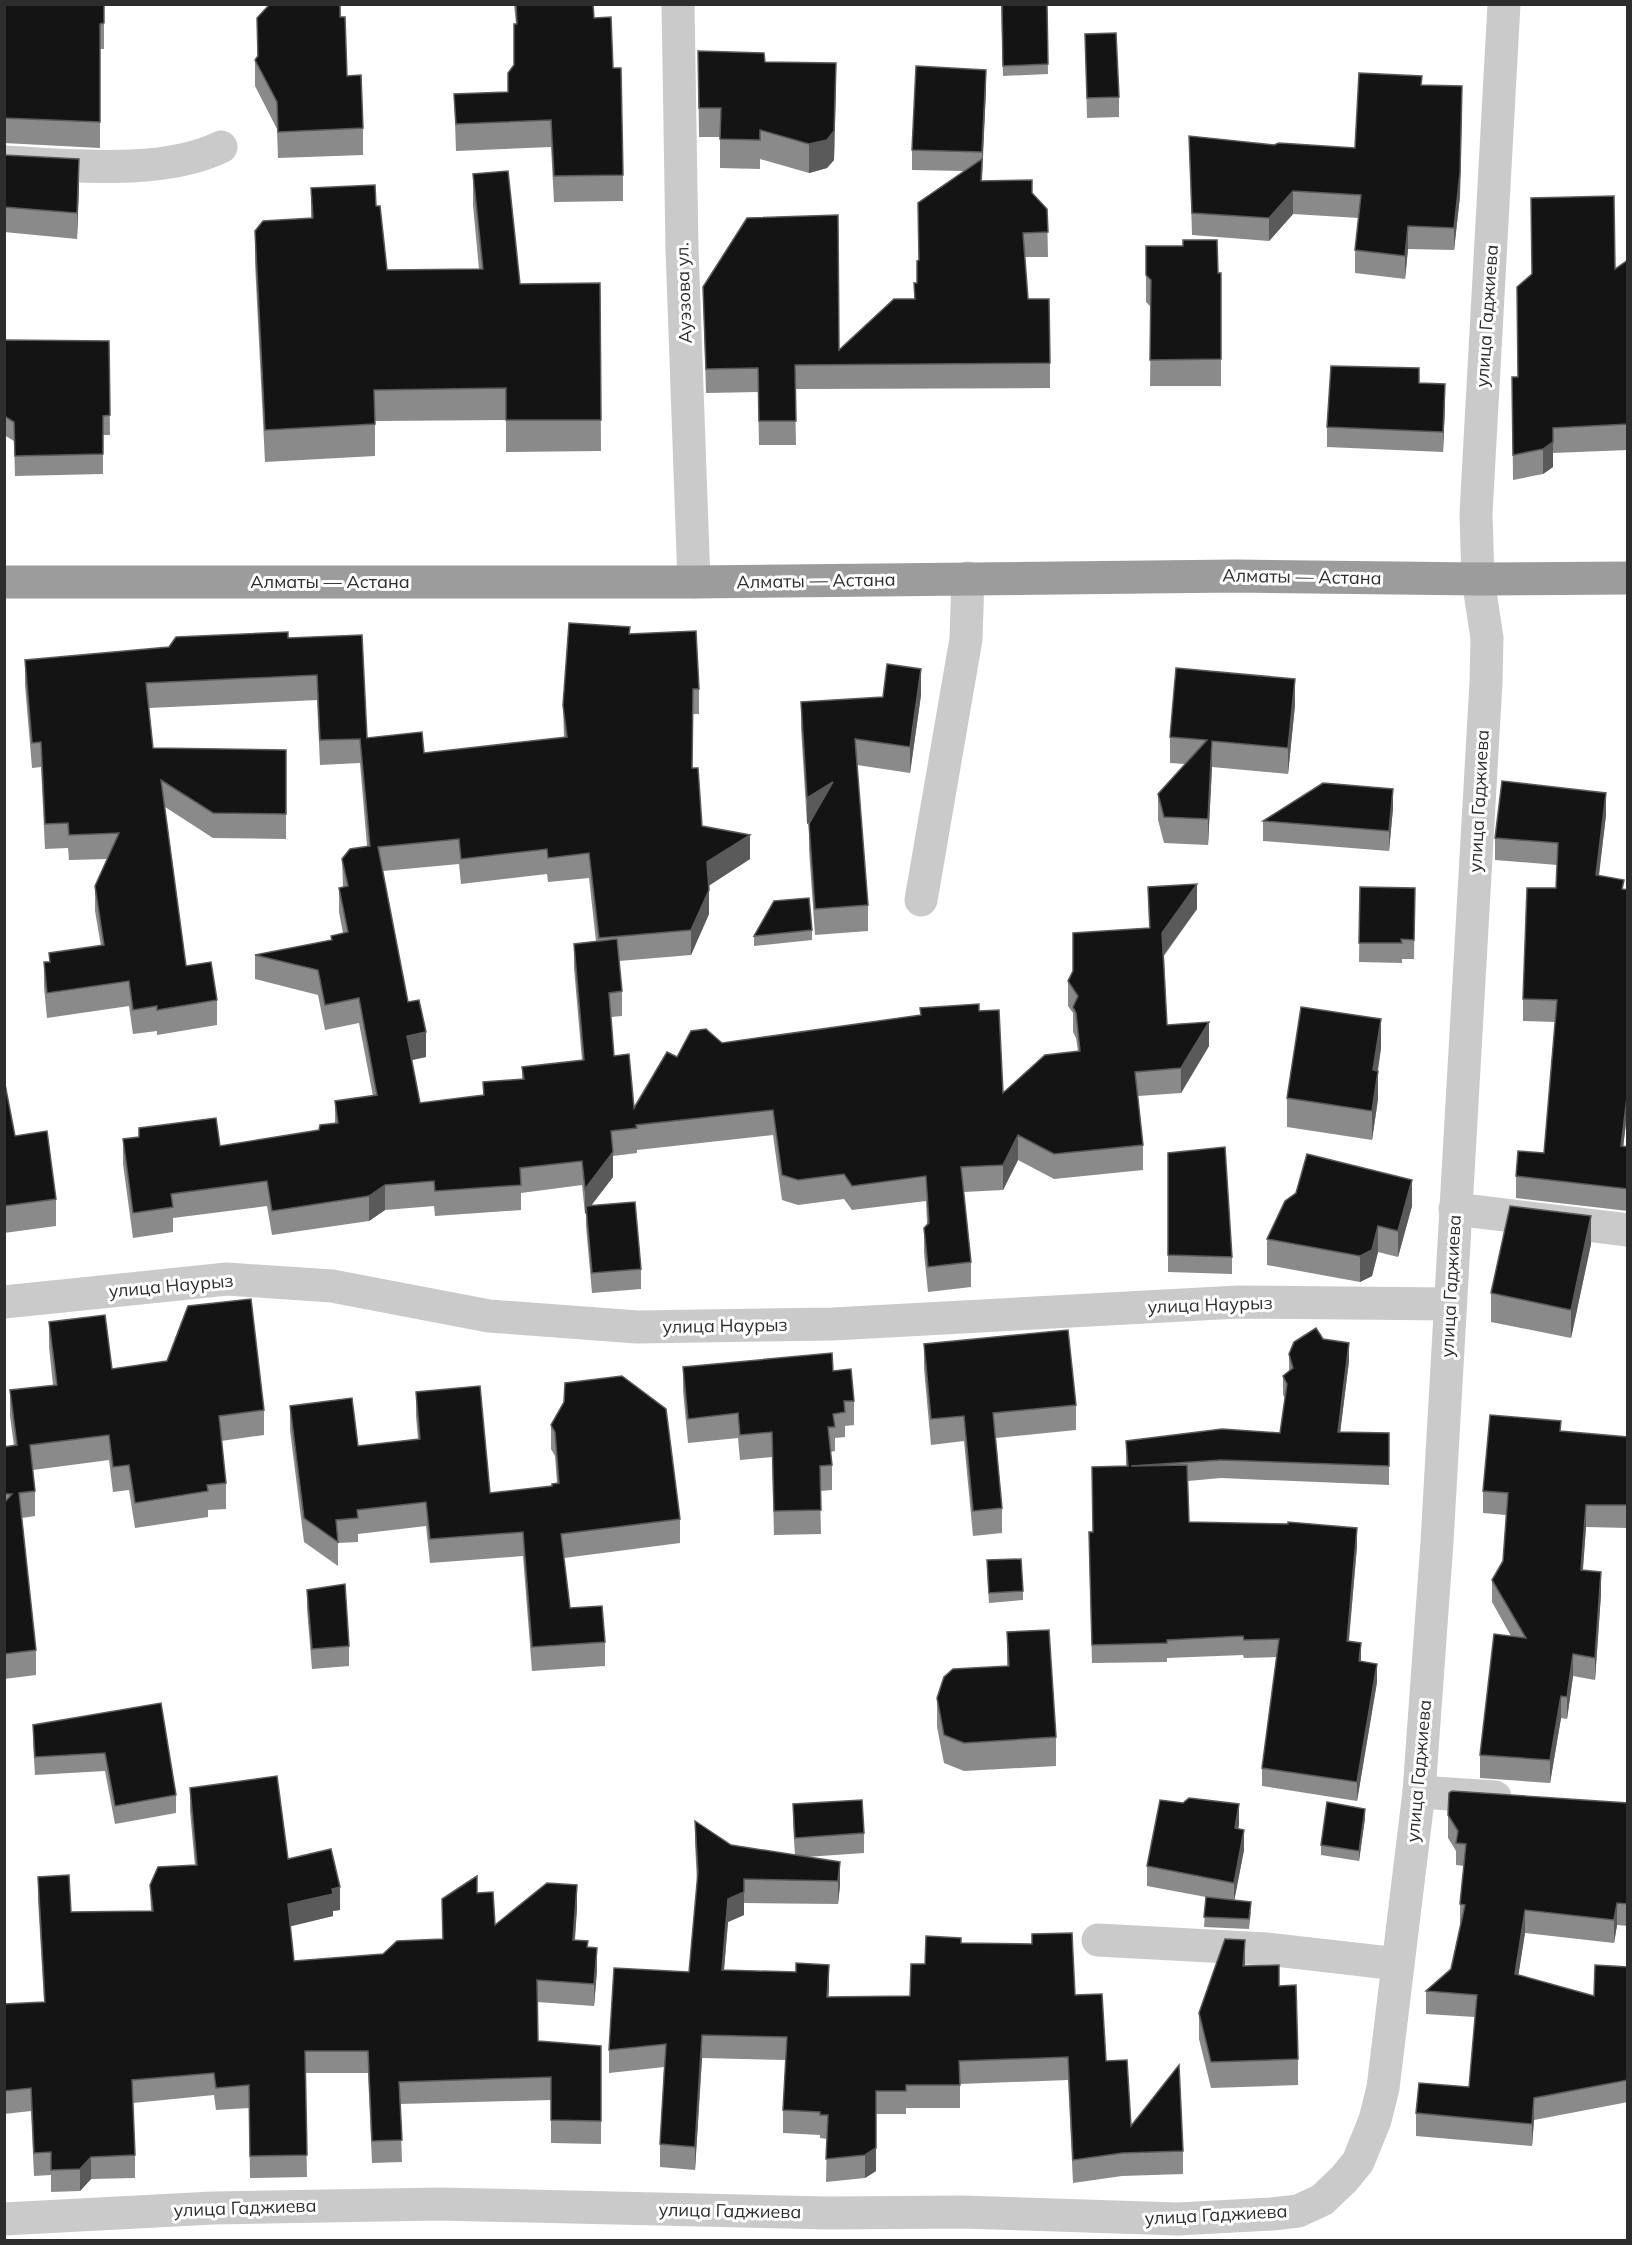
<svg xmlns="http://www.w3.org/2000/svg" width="1632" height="2245" font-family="Mulish,sans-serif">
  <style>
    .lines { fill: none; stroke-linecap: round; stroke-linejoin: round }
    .minor { stroke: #cacaca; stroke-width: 33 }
    .trunk { stroke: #9c9c9c; stroke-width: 33 }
    .wall { fill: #8a8a8a; fill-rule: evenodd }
    .shaded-wall { fill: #5a5a5a }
    .building { fill: #141414; stroke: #5a5a5a; stroke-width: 1.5 }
    .labels { text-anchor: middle; stroke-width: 6; stroke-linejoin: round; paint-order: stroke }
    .street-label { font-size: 18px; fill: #2d2d2d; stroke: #fff }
  </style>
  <rect width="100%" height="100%" fill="#fff"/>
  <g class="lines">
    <!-- minor -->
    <g class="minor">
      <polyline points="678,4 682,249 694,582"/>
      <path d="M 4,162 C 70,165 161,176 221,147"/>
      <polyline points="921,900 966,639 968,578"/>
      <polyline points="1455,1209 1628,1230"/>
      <polyline points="4,1302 227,1279 332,1286 489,1316 637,1327 833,1324 1238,1302 1449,1304"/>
      <polyline points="1419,1792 1495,1797"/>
      <polyline points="1098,1940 1266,1949 1398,1964"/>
      <polyline points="4,2219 213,2208 440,2204 828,2213 962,2212 1178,2219 1272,2214 1298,2211 1322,2200 1344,2179 1358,2162 1375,2120 1383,2088 1419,1792 1437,1542 1486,682 1487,638 1478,579 1476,514 1504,4"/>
    </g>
    <!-- trunk -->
    <polyline class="trunk" points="4,582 694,582 1236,576 1478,579 1628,578"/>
  </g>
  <!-- wall -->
  <g class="wall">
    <polygon points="4,4 104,4 104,49 100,49 100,148 4,143"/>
    <polygon points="265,4 340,4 347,76 363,128 363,155 278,158 277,129 255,86 255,60 257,57 257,18 268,6"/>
    <polygon points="514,4 593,4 594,18 613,68 623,175 623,201 554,202 551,147 456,151 454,94 508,92 514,65 516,24"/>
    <polygon points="1001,4 1047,4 1048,74 1003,76"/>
    <polygon points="1085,34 1119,97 1119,117 1087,118"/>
    <polygon points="698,51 765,62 836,92 834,160 827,168 809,173 760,159 760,169 720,168 720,137 699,137"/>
    <polygon points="1422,85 1462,109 1460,196 1454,250 1408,249 1405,279 1355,273 1355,250 1359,218 1293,214 1269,241 1192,235 1189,136 1274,145 1355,148"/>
    <polygon points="986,89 982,181 1032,193 1047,209 1048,257 1025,257 1028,299 1050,363 1050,388 795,389 796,445 759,445 758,392 706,393 703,287 839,350 914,299 914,283 917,283 919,260 965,171 912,170 912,150"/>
    <polygon points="4,155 79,185 77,239 4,232"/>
    <polygon points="473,174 520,284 600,283 601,451 506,452 506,420 375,421 375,456 265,462 255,263 255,231 311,218 311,188 376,206 387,270 479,269 473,205"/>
    <polygon points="1146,246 1218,273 1221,273 1221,386 1150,386 1151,307 1146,302"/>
    <polygon points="1628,260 1628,450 1553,453 1553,467 1543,474 1513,480 1512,377 1518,377 1615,269"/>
    <polygon points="4,340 109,341 110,435 103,435 103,474 15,476 14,441 4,435"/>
    <polygon points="1419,383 1445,404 1443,452 1327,447 1327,427"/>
    <path d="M 630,634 L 699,689 L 699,714 L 693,714 L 692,768 L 702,826 L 750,859 L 709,885 L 709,914 L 691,955 L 619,961 L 622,991 L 622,1016 L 611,1017 L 614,1056 L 634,1108 L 677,1057 L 722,1043 L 979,1011 L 1003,1093 L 1078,1051 L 1076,1038 L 1073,1032 L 1073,1013 L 1068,1006 L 1068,981 L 1073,972 L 1073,933 L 1149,928 L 1148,887 L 1197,909 L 1164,956 L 1167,1025 L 1209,1046 L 1181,1093 L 1138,1096 L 1143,1145 L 1143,1170 L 1054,1179 L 1018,1160 L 1003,1190 L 964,1192 L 971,1262 L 971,1287 L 928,1292 L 924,1253 L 924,1228 L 927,1224 L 926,1201 L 852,1210 L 844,1199 L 798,1205 L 782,1200 L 773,1135 L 637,1150 L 637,1153 L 613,1156 L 613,1177 L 591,1206 L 641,1269 L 641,1289 L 592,1293 L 586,1226 L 586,1213 L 585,1214 L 582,1185 L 521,1193 L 521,1210 L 435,1216 L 434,1206 L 385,1210 L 369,1221 L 272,1235 L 267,1206 L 173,1218 L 173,1232 L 133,1238 L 123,1164 L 123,1139 L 139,1137 L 139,1128 L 220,1146 L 319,1130 L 335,1123 L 335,1101 L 373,1096 L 359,1023 L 325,1030 L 318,995 L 255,979 L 255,955 L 331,940 L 331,936 L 343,933 L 339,912 L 339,888 L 343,887 L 342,859 L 367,846 L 360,763 L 320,765 L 317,700 L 149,708 L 153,748 L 286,750 L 286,839 L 213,838 L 165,807 L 186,966 L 217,1000 L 217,1025 L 157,1035 L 157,1031 L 133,1034 L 129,1006 L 47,1018 L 44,987 L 44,962 L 49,962 L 49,953 L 101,946 L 95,911 L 95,886 L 108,859 L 69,860 L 68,848 L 45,849 L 41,767 L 32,768 L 25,685 L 25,660 L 288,638 L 367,738 L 424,753 L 564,738 L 563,705 ZM 459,864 L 461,884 L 547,874 L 548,882 L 589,878 L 596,941 L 574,944 L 574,968 L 582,1060 L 522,1067 L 522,1079 L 483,1082 L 483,1095 L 420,1103 L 412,1060 L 426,1057 L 408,1002 L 383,871 Z"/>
    <polygon points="921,695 910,773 857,765 868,905 868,931 815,935 809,850 809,824 810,822 807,824 801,728 801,702"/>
    <polygon points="1295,705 1288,774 1212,767 1208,845 1164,843 1158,820 1158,794 1185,764 1170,763 1170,737"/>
    <polygon points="1393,808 1389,851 1263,841 1263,821"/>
    <polygon points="1606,815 1599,876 1624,890 1628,890 1628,1111 1623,1146 1628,1147 1628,1211 1516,1198 1516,1176 1544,1153 1555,1022 1523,1021 1523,999 1556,888 1557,865 1495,860 1495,838"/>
    <polygon points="1360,887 1415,888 1414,959 1402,959 1402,963 1359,962"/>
    <polygon points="812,930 812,940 754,946 754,936"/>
    <polygon points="1381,1048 1378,1071 1378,1099 1372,1140 1287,1127 1287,1098"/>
    <polygon points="4,1079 15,1136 56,1199 56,1226 4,1233"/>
    <polygon points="1168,1153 1232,1257 1232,1274 1168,1272"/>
    <polygon points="1412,1206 1398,1257 1378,1252 1372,1276 1360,1282 1267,1265 1267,1239"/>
    <polygon points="1591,1244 1571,1338 1491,1322 1491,1293"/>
    <polygon points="49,1322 112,1369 264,1410 264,1435 221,1441 226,1483 226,1509 208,1510 208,1517 135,1528 129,1490 113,1492 109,1460 33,1470 35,1491 35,1516 22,1518 36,1650 36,1675 4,1679 4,1447 14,1446 10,1416 10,1390 53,1385 49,1347"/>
    <polygon points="1323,1339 1349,1361 1340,1432 1389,1433 1389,1485 1221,1478 1188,1481 1189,1522 1357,1546 1349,1641 1361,1661 1377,1682 1357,1801 1262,1786 1262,1768 1277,1657 1244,1658 1243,1655 1167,1658 1167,1662 1092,1663 1089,1550 1093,1532 1126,1466 1126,1441 1280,1433 1285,1398 1283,1395 1283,1376 1289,1372 1289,1354"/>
    <polygon points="924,1344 1076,1405 1076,1430 996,1438 1002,1508 1002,1533 973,1536 964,1441 931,1445 924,1369"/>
    <polygon points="683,1367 833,1371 854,1401 854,1425 845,1426 845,1437 835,1438 835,1451 830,1452 832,1465 832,1490 820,1491 821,1534 774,1535 772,1457 740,1460 738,1438 688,1443 683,1391"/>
    <polygon points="416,1392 490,1493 552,1486 557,1483 555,1456 551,1449 551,1425 680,1519 680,1543 564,1558 570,1608 605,1642 605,1666 532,1671 523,1556 430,1563 426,1526 358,1534 358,1542 338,1543 338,1566 304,1542 290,1430 290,1406 358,1446 418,1439 416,1416"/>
    <polygon points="1561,1431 1628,1437 1628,1528 1586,1527 1583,1570 1601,1594 1595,1680 1573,1676 1567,1719 1561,1718 1550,1783 1480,1778 1480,1755 1511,1636 1492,1602 1492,1580 1503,1561 1506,1515 1483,1513 1483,1491"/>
    <polygon points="987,1570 1023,1591 1023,1600 989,1603"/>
    <polygon points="307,1590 349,1646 349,1666 312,1669 307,1609"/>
    <polygon points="1007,1632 1056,1737 1056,1766 964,1771 944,1763 937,1727 937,1698 1007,1666"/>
    <polygon points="161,1703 176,1795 176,1813 115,1824 105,1771 35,1775 33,1743 33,1725"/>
    <polygon points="190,1788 288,1859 340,1910 333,1911 333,1916 290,1926 294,1961 383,1954 443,1939 442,1899 477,1893 495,1925 577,1908 575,1940 588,1947 597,1970 594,2006 537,2002 538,2041 601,2046 601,2144 551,2143 551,2100 400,2104 402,2162 372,2163 368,2073 305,2073 307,2177 250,2178 249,2108 216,2110 214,2095 133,2103 135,2155 135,2178 91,2179 80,2191 51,2192 51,2175 34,2176 31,2111 4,2114 4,2004 44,2002 38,1900 38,1877 71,1912 151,1911 150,1885 195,1866 190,1811"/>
    <polygon points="1628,1803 1628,1926 1617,1925 1614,1943 1525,1933 1518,1975 1594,1996 1628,1967 1628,2102 1534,2120 1532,2146 1416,2136 1416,2113 1469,2087 1475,2017 1426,2014 1426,1991 1451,1969 1460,1926 1460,1904 1464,1866 1456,1865 1456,1851 1448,1838 1448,1815"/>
    <polygon points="793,1804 864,1833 864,1853 806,1857 840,1862 840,1885 838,1904 744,1903 744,1915 728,1922 724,1970 829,1988 828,1997 910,1996 925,1964 961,1943 1075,1995 1106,2061 1131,2126 1183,2151 1183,2174 1122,2176 1073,2183 1068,2080 960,2084 960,2108 906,2108 906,2114 876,2114 876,2171 865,2178 826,2182 827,2139 820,2138 820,2135 783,2133 783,2110 786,2060 702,2058 695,2170 660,2167 660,2144 664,2067 609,2073 609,2050 689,1972 697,1882 695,1844 695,1821 731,1845 795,1855 793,1824"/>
    <polygon points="1365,1818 1359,1861 1321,1855 1321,1845"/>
    <polygon points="1239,1824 1238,1829 1244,1850 1234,1900 1251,1912 1249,1929 1204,1927 1206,1897 1147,1886 1147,1866"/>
    <polygon points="1245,1966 1298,2059 1298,2085 1211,2088 1199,2039 1199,2013"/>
  </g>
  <!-- shaded-wall -->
  <g class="shaded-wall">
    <polygon points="836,63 834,160 827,168 809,173 809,144"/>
    <polygon points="986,70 986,89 982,172 982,152"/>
    <polygon points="1462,86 1460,196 1454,250 1454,228"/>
    <polygon points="79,159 79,185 77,239 77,213"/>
    <polygon points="1293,191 1293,214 1269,241 1269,218"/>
    <polygon points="1408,226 1408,249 1405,279 1405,256"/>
    <polygon points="1445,384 1445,404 1443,452 1443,432"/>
    <polygon points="1553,442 1553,467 1543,474 1543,449"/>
    <polygon points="921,669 921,695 910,773 910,747"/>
    <polygon points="1295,679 1295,705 1288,774 1288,748"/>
    <polygon points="1212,741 1212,767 1208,845 1208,819"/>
    <polygon points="833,782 833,808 807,824 807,798"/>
    <polygon points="1393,789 1393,808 1389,851 1389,831"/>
    <polygon points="1606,793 1606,815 1596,897 1596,875"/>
    <polygon points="750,835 750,859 707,887 707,862"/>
    <polygon points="1197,884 1197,909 1162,957 1162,933"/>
    <polygon points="709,890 709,914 691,955 691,930"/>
    <polygon points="1381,1019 1381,1048 1373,1099 1373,1070"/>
    <polygon points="1209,1022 1209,1046 1181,1093 1181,1068"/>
    <polygon points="426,1032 426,1057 407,1061 407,1036"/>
    <polygon points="1378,1071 1378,1099 1372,1140 1372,1111"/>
    <polygon points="1627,1089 1627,1111 1621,1168 1621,1146"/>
    <polygon points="1018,1135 1018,1160 1003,1190 1003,1165"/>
    <polygon points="613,1152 613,1177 586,1212 586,1206 586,1213 585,1214 585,1189"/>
    <polygon points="1412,1180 1412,1206 1398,1257 1398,1231"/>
    <polygon points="385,1185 385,1210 369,1221 369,1196"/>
    <polygon points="1591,1216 1591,1244 1571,1338 1571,1310"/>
    <polygon points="1378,1226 1378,1252 1372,1276 1360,1282 1360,1256"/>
    <polygon points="1349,1343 1349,1361 1338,1450 1338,1432"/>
    <polygon points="1586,1505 1586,1527 1581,1592 1581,1570"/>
    <polygon points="1357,1528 1357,1546 1347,1659 1347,1641"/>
    <polygon points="1601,1572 1601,1594 1595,1680 1595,1658"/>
    <polygon points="1361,1643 1361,1661 1359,1661"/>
    <polygon points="1573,1654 1573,1676 1567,1719 1567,1697"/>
    <polygon points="1377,1664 1377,1682 1357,1801 1357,1782"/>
    <polygon points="1561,1696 1561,1718 1550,1783 1550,1760"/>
    <polygon points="1239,1804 1239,1824 1235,1848 1235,1828"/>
    <polygon points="1365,1809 1365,1818 1359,1861 1359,1851"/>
    <polygon points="1244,1830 1244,1850 1234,1902 1234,1883"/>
    <polygon points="840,1862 840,1885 838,1904 838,1881"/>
    <polygon points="577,1885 577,1908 573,1962 573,1940"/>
    <polygon points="340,1887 340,1910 333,1911 333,1916 288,1927 288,1904 332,1889"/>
    <polygon points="744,1892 744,1915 728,1922 722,1993 722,1970 728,1899"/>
    <polygon points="1617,1903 1617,1925 1614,1943 1614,1920"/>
    <polygon points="1525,1910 1525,1933 1515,1997 1515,1974"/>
    <polygon points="1245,1940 1245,1967 1243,1966"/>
    <polygon points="597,1948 597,1970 594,2006 594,1984"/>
    <polygon points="829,1965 829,1988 827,2020 827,1997"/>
    <polygon points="702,2035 702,2058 695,2170 695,2147"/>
    <polygon points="1534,2098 1534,2120 1532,2146 1532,2124"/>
    <polygon points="876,2148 876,2171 865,2178 865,2155"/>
    <polygon points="91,2157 91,2179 80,2191 80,2169"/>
  </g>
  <!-- building -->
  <g class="building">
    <polygon points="4,4 104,4 104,23 100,24 100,122 4,118"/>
    <polygon points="270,4 340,4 340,17 345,17 347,76 361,75 363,128 278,132 277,102 255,60 258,56 257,18"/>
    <polygon points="516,4 593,4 594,18 611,17 613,68 621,68 623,175 554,176 551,120 456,124 454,94 508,92 508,73 514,65 514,24 517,24"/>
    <polygon points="1002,4 1047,4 1048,64 1003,66"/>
    <polygon points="1116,33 1119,97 1087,98 1085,34"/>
    <polygon points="698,51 764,53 765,62 836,63 834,131 827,140 809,144 760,130 760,140 720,139 721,108 699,108"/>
    <polygon points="916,66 986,70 982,152 912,150"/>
    <polygon points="1359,73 1422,76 1421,85 1462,86 1460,173 1454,228 1408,226 1405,256 1355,250 1361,195 1293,191 1269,218 1192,213 1189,136 1274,145 1279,143 1355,148"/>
    <polygon points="4,155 79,159 77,213 4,207"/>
    <polygon points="982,159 981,181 1032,180 1032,193 1047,209 1048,232 1023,233 1028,299 1049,299 1050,363 795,365 796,421 759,421 758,368 706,369 703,287 747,218 838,215 839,350 894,299 915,299 914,283 917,283 917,261 919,260 918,203"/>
    <polygon points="508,171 520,284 600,283 601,420 506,420 506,388 374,390 375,424 265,430 255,231 263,221 313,218 311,188 375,185 376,206 380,206 387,270 483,269 473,174"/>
    <polygon points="1614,196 1615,269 1628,260 1628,424 1553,428 1553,442 1543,449 1513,455 1512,377 1518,377 1517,287 1532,274 1531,198"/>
    <polygon points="1183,240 1217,240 1218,273 1221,273 1221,359 1150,360 1151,280 1146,275 1146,246 1183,246"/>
    <polygon points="4,340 109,341 110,415 103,416 103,454 15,456 14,422 4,416"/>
    <polygon points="1331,366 1419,368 1419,383 1445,384 1443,432 1327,427"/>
    <polygon points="569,623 630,627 629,634 696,631 699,689 693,689 692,768 698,768 702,826 750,835 707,862 709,890 691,930 599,938 589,853 548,858 547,849 461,859 459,839 378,847 408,1002 419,1000 426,1032 407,1036 420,1103 484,1095 483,1082 524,1079 522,1067 584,1060 574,944 617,939 622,991 609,993 614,1056 629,1054 634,1108 667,1052 677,1057 691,1031 706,1029 722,1043 921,1015 920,1008 979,1004 979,1011 999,1010 1003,1093 1045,1055 1080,1051 1076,1013 1073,1007 1078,996 1068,981 1073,971 1073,933 1150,928 1148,887 1197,884 1162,933 1167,1025 1209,1022 1181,1068 1135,1072 1143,1145 1054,1154 1018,1135 1003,1165 961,1167 971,1262 928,1267 924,1228 929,1223 926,1176 852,1186 844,1174 798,1180 782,1175 773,1110 636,1125 637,1128 611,1131 613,1152 585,1189 582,1161 520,1168 521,1185 435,1191 434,1181 385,1185 369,1196 272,1211 267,1181 171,1194 173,1207 133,1213 123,1139 139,1137 139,1128 216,1118 220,1146 319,1130 320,1125 338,1123 335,1101 377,1095 359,998 325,1005 318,970 255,955 332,940 331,936 348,932 339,888 348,886 342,859 350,849 370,846 360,739 320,740 317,675 146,683 153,748 286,750 286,814 213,813 161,780 186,966 211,962 217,1000 157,1010 157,1006 133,1010 129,981 47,993 44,962 50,962 49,953 104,945 95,886 119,833 69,835 68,823 45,824 41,742 32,743 25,660 169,647 176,637 288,632 288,638 362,635 367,738 422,732 424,753 567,737 563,705"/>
    <polygon points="887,664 921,669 910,747 855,739 868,905 815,909 809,824 833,782 807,798 801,702 883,697"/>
    <polygon points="1176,668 1295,679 1288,748 1212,741 1208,819 1164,817 1158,794 1207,740 1170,737"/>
    <polygon points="1502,781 1606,793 1596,875 1624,880 1622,889 1628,890 1628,1089 1621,1146 1628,1147 1628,1189 1516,1176 1518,1151 1544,1153 1557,1000 1523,999 1527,888 1556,888 1558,843 1495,838"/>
    <polygon points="1323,783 1393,789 1389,831 1263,821"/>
    <polygon points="1360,887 1415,888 1414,940 1401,939 1402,943 1359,943"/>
    <polygon points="809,898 812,930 754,936 774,901"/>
    <polygon points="1301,1007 1381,1019 1373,1070 1378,1071 1372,1111 1287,1098"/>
    <polygon points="4,1079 15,1136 47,1131 56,1199 4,1206"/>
    <polygon points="1225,1147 1232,1257 1168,1255 1168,1153"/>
    <polygon points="1307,1154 1412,1180 1398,1231 1378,1226 1372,1250 1360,1256 1267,1239 1285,1201 1296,1193"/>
    <polygon points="635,1202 641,1269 592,1273 586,1206"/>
    <polygon points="1510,1206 1591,1216 1571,1310 1491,1293"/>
    <polygon points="251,1299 264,1410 219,1416 226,1483 207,1485 208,1491 135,1503 129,1465 113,1467 109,1435 30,1445 35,1491 19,1493 36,1650 4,1654 4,1503 12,1494 4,1494 4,1447 17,1445 10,1390 57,1385 49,1322 105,1315 112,1369 167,1361 188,1306"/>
    <polygon points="1316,1328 1323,1339 1349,1343 1338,1432 1389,1433 1389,1466 1221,1460 1131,1466 1187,1465 1189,1522 1288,1524 1288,1522 1357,1528 1347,1641 1361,1643 1359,1661 1377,1664 1357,1782 1262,1768 1279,1639 1244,1640 1243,1636 1167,1640 1167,1643 1092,1645 1089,1532 1093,1532 1092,1467 1128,1466 1126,1441 1222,1429 1280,1433 1287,1384 1283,1376 1293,1368 1289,1354 1294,1342"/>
    <polygon points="1068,1330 1076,1405 993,1413 1002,1508 973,1511 964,1416 931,1419 924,1344"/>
    <polygon points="832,1353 833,1371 851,1369 854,1401 844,1401 845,1412 833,1414 835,1427 828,1427 832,1465 820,1466 821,1510 774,1511 772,1432 740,1435 738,1413 688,1419 683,1367"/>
    <polygon points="622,1376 666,1409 680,1519 561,1534 570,1608 602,1606 605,1642 532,1647 523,1532 430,1539 426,1502 357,1510 358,1518 336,1520 338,1542 304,1518 290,1406 352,1398 358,1446 420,1439 416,1392 480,1386 490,1493 552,1486 552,1484 559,1483 555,1432 551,1425 564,1402 565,1383"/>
    <polygon points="1490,1415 1561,1421 1560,1431 1628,1437 1628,1505 1586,1505 1581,1570 1601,1572 1595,1658 1573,1654 1567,1697 1561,1696 1550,1760 1480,1755 1494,1634 1526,1638 1492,1580 1503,1561 1508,1493 1483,1491"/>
    <polygon points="1021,1559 1023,1591 989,1593 987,1560"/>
    <polygon points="345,1584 349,1646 312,1649 307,1590"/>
    <polygon points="1049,1630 1056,1737 964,1743 944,1735 937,1698 944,1677 953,1669 1009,1666 1007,1632"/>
    <polygon points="161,1703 176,1795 115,1806 105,1753 35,1757 33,1725"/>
    <polygon points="277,1776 288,1859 331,1849 340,1887 332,1889 333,1894 288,1904 294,1961 383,1954 397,1941 443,1939 442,1899 477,1876 477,1893 493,1892 495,1925 547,1883 577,1885 573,1940 588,1941 587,1947 597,1948 594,1984 537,1980 538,2041 601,2046 601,2121 551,2120 551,2077 399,2082 402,2140 372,2141 368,2051 305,2051 307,2155 250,2156 249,2085 216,2088 214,2073 132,2080 135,2155 91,2157 80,2169 51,2170 51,2152 34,2153 31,2088 4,2091 4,2004 45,2002 38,1877 69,1875 71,1912 153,1911 150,1885 158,1867 197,1865 190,1788"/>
    <polygon points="1452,1791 1628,1803 1628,1904 1617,1903 1614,1920 1525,1910 1515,1974 1594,1996 1595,1965 1628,1967 1628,2080 1534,2098 1532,2124 1416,2113 1419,2083 1469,2087 1477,1995 1426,1991 1451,1969 1465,1905 1460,1904 1466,1844 1456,1843 1458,1831 1448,1815 1449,1793"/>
    <polygon points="1189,1798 1239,1804 1235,1828 1244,1830 1234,1883 1147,1866 1160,1800 1183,1803"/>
    <polygon points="862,1800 864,1833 795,1838 793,1804"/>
    <polygon points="1327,1802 1365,1809 1359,1851 1321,1845"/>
    <polygon points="695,1821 731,1845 840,1862 838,1881 744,1879 744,1892 728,1899 722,1970 796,1972 796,1963 829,1965 827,1997 910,1996 911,1964 925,1964 926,1936 961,1938 961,1943 1032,1944 1032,1934 1072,1933 1075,1995 1102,1994 1106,2061 1127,2060 1131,2126 1179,2065 1183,2151 1122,2153 1073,2160 1068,2057 959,2061 960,2085 906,2085 906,2091 876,2091 876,2148 865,2155 826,2159 828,2115 820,2115 820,2112 783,2110 787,2037 702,2035 695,2147 660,2144 666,2044 609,2050 614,1968 689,1972 698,1872"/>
    <polygon points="1206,1897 1251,1902 1249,1919 1204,1917"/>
    <polygon points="1225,1939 1245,1940 1243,1966 1279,1965 1279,1986 1296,1985 1298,2059 1211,2062 1199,2013"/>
  </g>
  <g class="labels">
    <!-- street labels -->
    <g class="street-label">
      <text transform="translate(684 293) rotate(-92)" y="6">Ауэзова ул.</text>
      <text transform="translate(1487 316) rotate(-86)" y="6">улица Гаджиева</text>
      <text transform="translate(1302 577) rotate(1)" y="6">Алматы — Астана</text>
      <text transform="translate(816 581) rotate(-1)" y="6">Алматы — Астана</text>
      <text x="330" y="588">Алматы — Астана</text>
      <text transform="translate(1479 801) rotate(-87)" y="6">улица Гаджиева</text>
      <text transform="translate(171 1286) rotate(-5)" y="6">улица Наурыз</text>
      <text transform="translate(1451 1286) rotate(-87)" y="6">улица Гаджиева</text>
      <text transform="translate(1210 1305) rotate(-2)" y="6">улица Наурыз</text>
      <text transform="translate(725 1326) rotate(-1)" y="6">улица Наурыз</text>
      <text transform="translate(1419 1771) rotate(-85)" y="6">улица Гаджиева</text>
      <text transform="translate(245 2208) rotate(-2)" y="6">улица Гаджиева</text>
      <text transform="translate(730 2211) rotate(1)" y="6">улица Гаджиева</text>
      <text transform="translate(1216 2215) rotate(-3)" y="6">улица Гаджиева</text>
    </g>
  </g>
  <!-- border -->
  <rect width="1632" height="2245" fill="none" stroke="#2d2d2d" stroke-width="12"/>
</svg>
